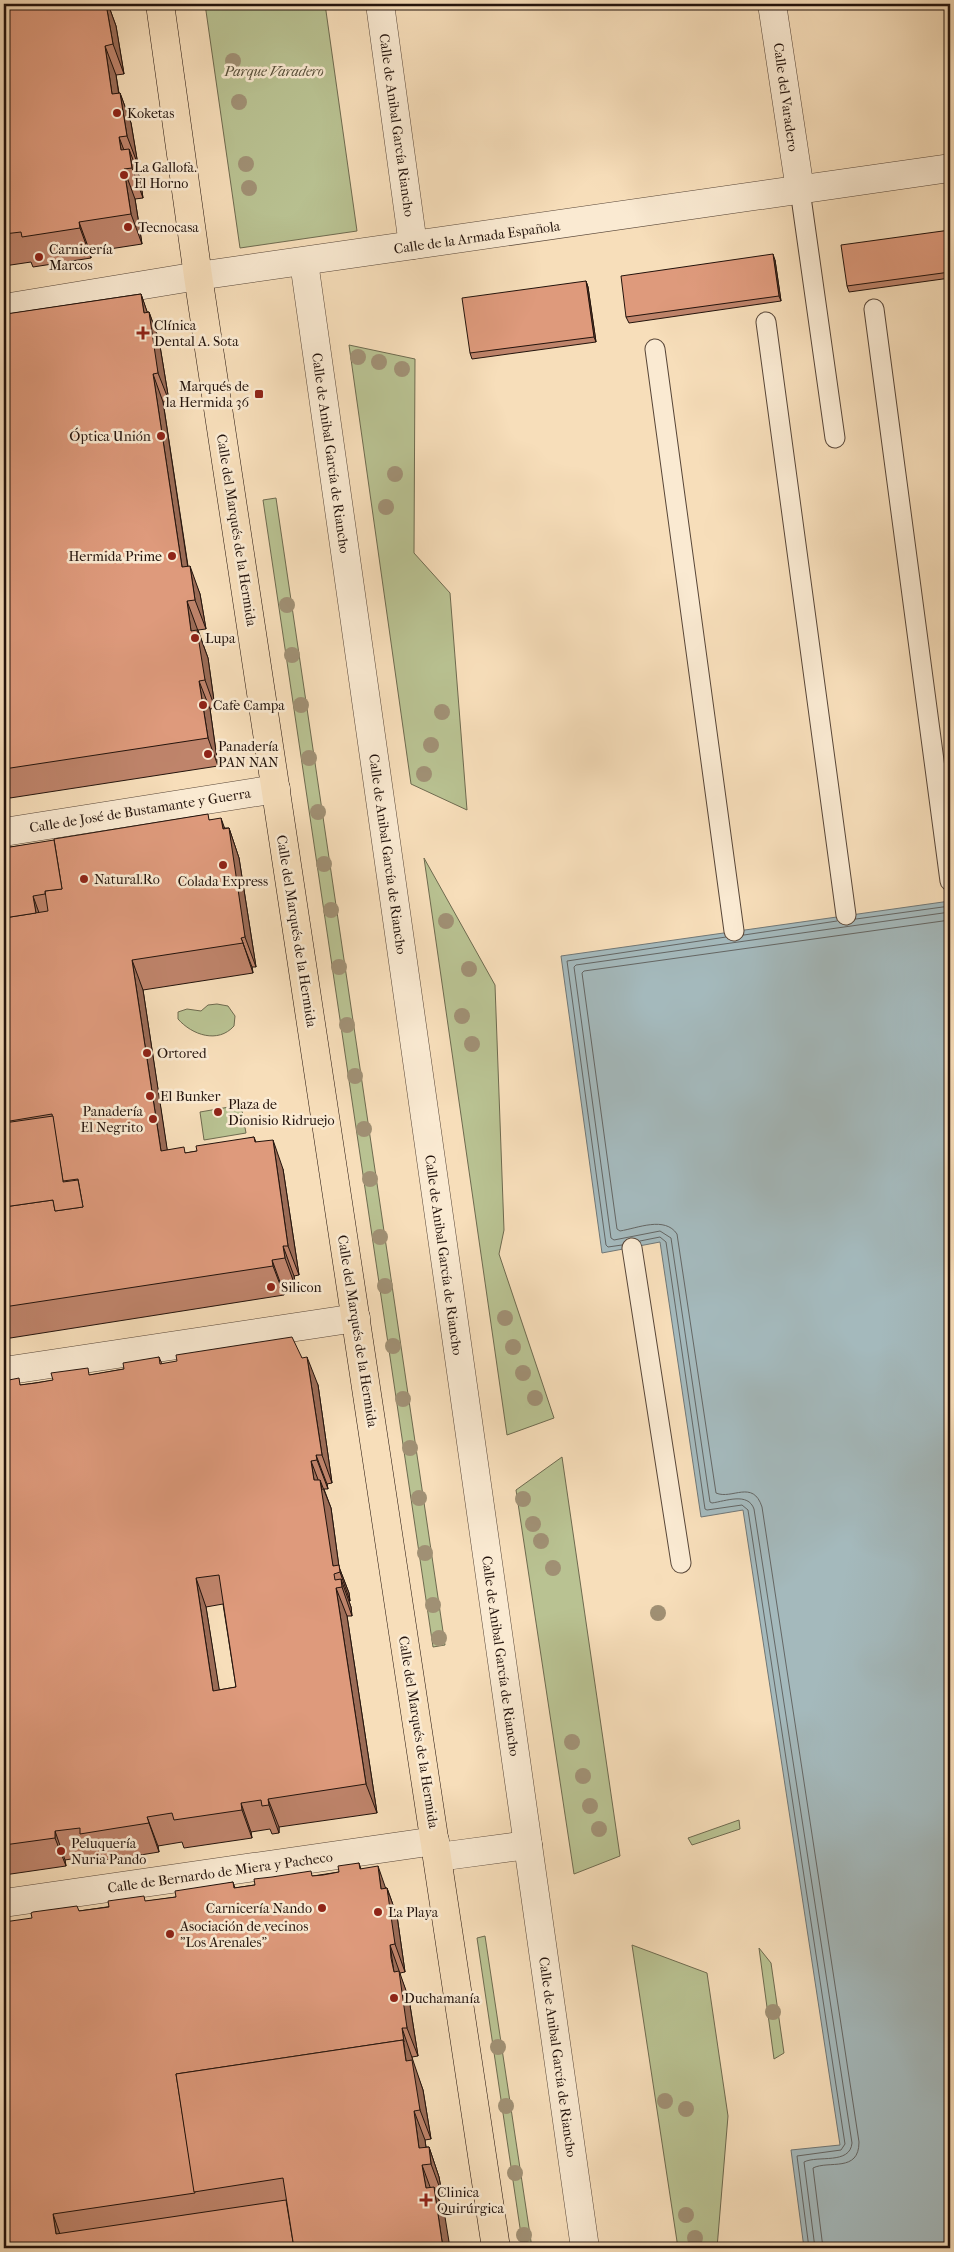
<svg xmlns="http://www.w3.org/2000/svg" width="954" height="2252" font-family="'IM FELL French Canon',serif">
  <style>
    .green { fill: #b9c292; stroke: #6e6a4f }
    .water { fill: #a4b9bc; stroke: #707776 }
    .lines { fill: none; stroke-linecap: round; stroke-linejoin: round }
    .shore { stroke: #646664; stroke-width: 1 }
    .service-casing { stroke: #584638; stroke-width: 21 }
    .minor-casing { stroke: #584638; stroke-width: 29 }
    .primary-casing { stroke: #23130c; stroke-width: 29 }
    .service { stroke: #faead2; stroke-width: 19 }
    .minor { stroke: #faead2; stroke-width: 28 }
    .primary { stroke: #f7deba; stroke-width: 28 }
    .tree { fill: #a09074 }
    .wall { fill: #bf846b; stroke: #23130c; fill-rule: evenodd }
    .shaded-wall { fill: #9b6c57; stroke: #23130c }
    .building { fill: #de9a7c; stroke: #23130c; fill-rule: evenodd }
    .poi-dot { fill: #8f2418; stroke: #faead2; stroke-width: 2 }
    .labels { text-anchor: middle; stroke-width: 5; stroke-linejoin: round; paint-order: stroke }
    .park-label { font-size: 14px; font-style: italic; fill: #58503b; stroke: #faead2 }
    .street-label { font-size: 14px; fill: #23130c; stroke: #faead2 }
    .poi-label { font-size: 14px; fill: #23130c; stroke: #faead2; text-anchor: start }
  </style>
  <rect width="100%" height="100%" fill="#f7deba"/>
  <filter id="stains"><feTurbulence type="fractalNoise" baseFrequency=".004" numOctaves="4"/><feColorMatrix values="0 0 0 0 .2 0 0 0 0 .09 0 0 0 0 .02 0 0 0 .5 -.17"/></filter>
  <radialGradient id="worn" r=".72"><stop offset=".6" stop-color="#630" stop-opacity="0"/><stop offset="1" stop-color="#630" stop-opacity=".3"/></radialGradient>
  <!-- green -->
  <g class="green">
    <polygon points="205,4 325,4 357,231 240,248"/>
    <polygon points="349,345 415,359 414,553 450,593 467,810 411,784"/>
    <polygon points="276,498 445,1645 433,1647 263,500"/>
    <polygon points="424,858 495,985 504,1230 499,1254 554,1418 507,1435"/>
    <path d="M 217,1004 L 228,1006 L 235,1016 L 234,1026 C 218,1044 192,1035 178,1019 L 178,1012 L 187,1009 L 201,1011 L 208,1005 Z"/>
    <polygon points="241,1105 246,1133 204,1140 200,1112"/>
    <polygon points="562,1457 620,1856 574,1874 516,1490"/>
    <polygon points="739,1820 740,1829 692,1845 688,1838"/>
    <polygon points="485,1936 532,2248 523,2248 477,1938"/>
    <polygon points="632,1945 707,1973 728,2116 717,2248 678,2248"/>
    <polygon points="759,1948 771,1963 784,2053 774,2059"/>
  </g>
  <!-- water -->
  <polygon class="water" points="950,901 950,2248 804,2248 791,2150 840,2145 743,1510 701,1517 660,1242 602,1253 561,956"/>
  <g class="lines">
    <!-- shore -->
    <g class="shore">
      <polyline points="856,919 950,906"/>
      <polyline points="744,935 837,921"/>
      <polyline points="640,1241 660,1237 666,1242 705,1509 707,1510 742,1505 748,1510 845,2144 841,2150 797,2156 809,2248"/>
      <polyline points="622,1245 608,1247 606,1245 567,961 726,937"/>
      <path d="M 815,2248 L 804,2162 C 818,2155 850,2165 852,2143 L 754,1509 C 748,1492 726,1501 712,1503 L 710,1502 L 671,1238 L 660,1231 L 614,1240 L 611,1238 L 574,967 L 576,965 L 950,912"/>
      <path d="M 823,2248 L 813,2168 C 829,2160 859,2173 859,2142 L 762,1507 C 753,1479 732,1500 716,1493 L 677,1234 C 665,1216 638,1228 620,1231 L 617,1229 L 582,973 L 584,971 L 950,920"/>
    </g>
    <defs>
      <g id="service">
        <polyline points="800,190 835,438"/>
        <polyline points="874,309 950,881"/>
        <polyline points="766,322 846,915"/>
        <polyline points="655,349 734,931"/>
        <polyline points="632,1248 681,1563"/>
      </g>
      <g id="minor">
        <polyline points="380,4 413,245"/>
        <polyline points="772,4 800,190"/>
        <polyline points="304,262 585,2248"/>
        <polyline points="4,308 198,276 950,168"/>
        <polyline points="4,832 276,789"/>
        <polyline points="4,1371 356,1318"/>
        <polyline points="438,1857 528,1845"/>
        <polyline points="4,1903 435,1841"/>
      </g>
      <polyline id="primary" points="160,4 198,276 496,2248"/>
    </defs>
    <!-- service casing -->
    <use href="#service" class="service-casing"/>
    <!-- minor casing -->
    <use href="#minor" class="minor-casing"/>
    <!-- primary casing -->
    <use href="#primary" class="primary-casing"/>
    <!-- service -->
    <use href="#service" class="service"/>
    <!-- minor -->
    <use href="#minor" class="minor"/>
    <!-- primary -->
    <use href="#primary" class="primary"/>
  </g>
  <!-- trees -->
  <g class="tree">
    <circle cx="233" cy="61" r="8"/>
    <circle cx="239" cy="102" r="8"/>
    <circle cx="246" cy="164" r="8"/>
    <circle cx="249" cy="188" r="8"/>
    <circle cx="358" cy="357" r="8"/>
    <circle cx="379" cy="362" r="8"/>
    <circle cx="402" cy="369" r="8"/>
    <circle cx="395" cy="474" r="8"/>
    <circle cx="386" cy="507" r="8"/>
    <circle cx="287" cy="605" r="8"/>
    <circle cx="292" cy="655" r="8"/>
    <circle cx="301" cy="705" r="8"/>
    <circle cx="442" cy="712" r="8"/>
    <circle cx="431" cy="745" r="8"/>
    <circle cx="309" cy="758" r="8"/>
    <circle cx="424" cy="774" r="8"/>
    <circle cx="318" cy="812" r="8"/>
    <circle cx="324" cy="864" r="8"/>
    <circle cx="331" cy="910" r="8"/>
    <circle cx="446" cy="921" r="8"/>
    <circle cx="339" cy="967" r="8"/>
    <circle cx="469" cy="969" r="8"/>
    <circle cx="462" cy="1016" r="8"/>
    <circle cx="347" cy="1025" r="8"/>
    <circle cx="472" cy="1044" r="8"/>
    <circle cx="355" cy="1076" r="8"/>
    <circle cx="364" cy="1129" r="8"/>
    <circle cx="370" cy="1179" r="8"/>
    <circle cx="380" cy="1237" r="8"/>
    <circle cx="385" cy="1286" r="8"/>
    <circle cx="505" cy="1318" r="8"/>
    <circle cx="393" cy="1346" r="8"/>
    <circle cx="513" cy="1347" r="8"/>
    <circle cx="523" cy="1373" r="8"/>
    <circle cx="535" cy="1398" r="8"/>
    <circle cx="403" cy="1399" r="8"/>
    <circle cx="410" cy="1448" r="8"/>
    <circle cx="419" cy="1498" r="8"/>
    <circle cx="523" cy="1499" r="8"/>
    <circle cx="533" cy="1524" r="8"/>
    <circle cx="541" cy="1541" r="8"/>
    <circle cx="425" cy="1553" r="8"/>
    <circle cx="553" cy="1568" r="8"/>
    <circle cx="433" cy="1605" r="8"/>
    <circle cx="658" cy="1613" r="8"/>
    <circle cx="439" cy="1638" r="8"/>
    <circle cx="572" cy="1742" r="8"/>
    <circle cx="583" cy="1776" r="8"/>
    <circle cx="590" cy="1806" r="8"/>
    <circle cx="599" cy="1829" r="8"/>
    <circle cx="773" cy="2012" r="8"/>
    <circle cx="498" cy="2047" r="8"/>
    <circle cx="665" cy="2101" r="8"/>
    <circle cx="506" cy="2106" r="8"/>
    <circle cx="686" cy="2109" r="8"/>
    <circle cx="515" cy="2173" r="8"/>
    <circle cx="686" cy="2215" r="8"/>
    <circle cx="524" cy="2235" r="8"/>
    <circle cx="695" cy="2238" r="8"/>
  </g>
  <!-- wall -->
  <g class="wall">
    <polygon points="4,4 108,4 116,26 124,74 116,75 119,93 120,93 131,123 138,165 135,166 140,178 143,198 135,199 142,244 90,252 91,258 33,267 31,262 4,266"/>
    <polygon points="950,230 950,278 849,292 847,286"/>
    <polygon points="775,260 781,301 629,323 626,317"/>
    <polygon points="586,281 588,287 596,342 472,359 470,353"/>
    <polygon points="141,294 147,312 149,312 159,340 169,401 163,402 164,408 188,566 200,594 206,629 198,630 208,658 215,708 210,709 218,766 10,798 4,782 4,309 8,314"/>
    <polygon points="210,820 225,828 229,828 239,858 256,967 252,967 253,973 143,990 167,1150 186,1153 197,1151 254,1137 256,1142 283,1169 299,1275 294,1276 296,1288 283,1290 284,1295 4,1339 4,848"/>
    <path d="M 159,1357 L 162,1364 L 302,1358 L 318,1385 L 332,1483 L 327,1484 L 328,1489 L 324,1489 L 331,1508 L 339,1567 L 349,1593 L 350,1601 L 349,1601 L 351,1607 L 352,1616 L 347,1616 L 377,1813 L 279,1827 L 279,1833 L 272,1834 L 270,1829 L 251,1832 L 252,1838 L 184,1848 L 182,1842 L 158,1846 L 159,1852 L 128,1857 L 91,1862 L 89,1856 L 65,1860 L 66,1866 L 4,1875 L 4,1381 L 21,1385 L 90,1375 L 124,1369 ZM 223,1604 L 236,1687 L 219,1690 L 206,1607 Z"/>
    <polygon points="359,1863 361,1869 386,1888 387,1888 397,1916 405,1972 400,1973 400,1975 409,1999 418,2056 412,2057 413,2063 423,2090 431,2139 425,2140 426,2147 429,2147 439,2177 442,2194 437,2194 445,2217 4,2248 79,1911 176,1897 233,1882 235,1888 339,1872"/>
  </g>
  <!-- shaded-wall -->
  <g class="shaded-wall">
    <polygon points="106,4 108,4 116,26 124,74 113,44"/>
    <polygon points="105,46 116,75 123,124 112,94"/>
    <polygon points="120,93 131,123 138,165 127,136"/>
    <polygon points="119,137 130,166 121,150"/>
    <polygon points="129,149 140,178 143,198 132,168"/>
    <polygon points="124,169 135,199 142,244 131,214"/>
    <polygon points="79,222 90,252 91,258 80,228"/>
    <polygon points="773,254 775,260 781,301 779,296"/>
    <polygon points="586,281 588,287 596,342 594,337"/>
    <polygon points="141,294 150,320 149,312 159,340 169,401 158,373 144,313"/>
    <polygon points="153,374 163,402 192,595 182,567"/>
    <polygon points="190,566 200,594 206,629 195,600"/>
    <polygon points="187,601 208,658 215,708 205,680 191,631"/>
    <polygon points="199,681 210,709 218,766 208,738"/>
    <polygon points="221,818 231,846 229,828 239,858 256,967 245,937"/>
    <polygon points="33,896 43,924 36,914"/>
    <polygon points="241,938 252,967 253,973 243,943"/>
    <polygon points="132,960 143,990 172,1181 161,1151"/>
    <polygon points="273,1140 283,1169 299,1275 288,1246"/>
    <polygon points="283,1246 294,1276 296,1288 285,1258"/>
    <polygon points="272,1260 283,1290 284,1295 273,1266"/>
    <polygon points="307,1357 318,1385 332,1483 322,1455"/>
    <polygon points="316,1455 327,1484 328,1489 317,1460"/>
    <polygon points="311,1461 322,1490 320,1480 331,1508 339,1567 349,1593 350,1601 340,1572 333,1566 314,1480"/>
    <polygon points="196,1578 206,1607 224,1719 213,1691"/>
    <polygon points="341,1579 351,1607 352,1616 342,1587"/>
    <polygon points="336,1588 347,1616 377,1813 366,1784"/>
    <polygon points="268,1799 279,1827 279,1833 269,1805"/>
    <polygon points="241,1803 251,1832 252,1838 242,1810"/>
    <polygon points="147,1817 158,1846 159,1852 149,1823"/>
    <polygon points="55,1831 65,1860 66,1866 55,1838"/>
    <polygon points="378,1866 388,1895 387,1888 397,1916 405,1972 395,1944 381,1889"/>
    <polygon points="390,1945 409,1999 418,2056 407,2028 394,1972"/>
    <polygon points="402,2028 423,2090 431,2139 420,2110 406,2061"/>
    <polygon points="414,2111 425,2140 428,2164 419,2148"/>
    <polygon points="429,2147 439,2177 442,2194 431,2164"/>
    <polygon points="422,2165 433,2195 426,2188"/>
    <polygon points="434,2187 445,2217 450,2248 443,2248"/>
    <polygon points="53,2214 63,2243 56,2234"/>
  </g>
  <!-- building -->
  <g class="building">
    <polygon points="4,4 106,4 113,44 105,46 112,94 120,93 127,136 119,137 121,150 129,149 132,168 124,169 131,214 79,222 80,228 22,237 21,232 4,234"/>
    <polygon points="950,230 950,272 847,286 841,245"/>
    <polygon points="773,254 779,296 626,317 621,276"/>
    <polygon points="586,281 594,337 470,353 462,298"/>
    <polygon points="141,294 144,313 149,312 158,373 153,374 154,380 182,567 190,566 195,600 187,601 191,631 197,630 205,680 199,681 208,738 4,769 4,309 6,309 6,314"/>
    <polygon points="208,814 209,820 221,818 223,829 229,828 245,937 241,938 243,943 132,960 161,1151 184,1147 185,1153 197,1151 196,1146 254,1137 255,1142 273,1140 288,1246 283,1246 285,1258 272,1260 273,1266 4,1307 4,1207 53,1200 55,1211 83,1207 78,1179 63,1181 52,1114 4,1122 4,918 48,911 45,891 62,889 54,839"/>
    <polygon points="54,840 62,889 45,891 45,894 33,896 36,913 4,918 4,848"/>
    <polygon points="53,1116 63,1181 63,1182 78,1180 83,1207 55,1211 53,1200 4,1207 4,1123"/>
    <path d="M 292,1337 L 302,1358 L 307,1357 L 322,1455 L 316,1455 L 317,1460 L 311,1461 L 314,1480 L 320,1480 L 333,1566 L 339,1565 L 340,1572 L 334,1574 L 335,1580 L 341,1579 L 342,1587 L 336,1588 L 366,1784 L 268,1799 L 269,1805 L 262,1806 L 261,1800 L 241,1803 L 242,1810 L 174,1820 L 172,1813 L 147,1817 L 149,1823 L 117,1828 L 80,1834 L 80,1828 L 55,1831 L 55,1838 L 4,1845 L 4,1381 L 19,1378 L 20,1385 L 36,1383 L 53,1380 L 51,1373 L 88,1368 L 89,1375 L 124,1369 L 123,1363 L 159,1357 L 160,1364 L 177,1361 L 176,1355 ZM 219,1575 L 236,1687 L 213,1691 L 196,1578 Z"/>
    <polygon points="359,1863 360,1869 378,1866 381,1889 387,1888 395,1944 390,1945 391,1958 394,1972 399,1971 407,2028 402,2028 404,2042 403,2040 176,2074 195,2193 53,2214 56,2234 286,2200 294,2248 4,2248 4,1922 32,1918 31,1913 33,1912 77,1906 79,1911 109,1907 108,1901 144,1896 145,1901 176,1897 175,1891 233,1882 234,1888 255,1885 254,1879 272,1877 311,1871 312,1876 323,1875 339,1872 338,1866"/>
    <polygon points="403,2040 406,2061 412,2060 420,2110 414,2111 419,2148 429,2147 431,2164 422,2165 426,2188 434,2187 443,2248 294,2248 283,2178 194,2192 176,2074"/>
  </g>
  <!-- markers -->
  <g class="poi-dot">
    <circle cx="117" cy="113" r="5"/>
    <circle cx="124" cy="175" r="5"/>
    <circle cx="128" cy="227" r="5"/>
    <circle cx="39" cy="257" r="5"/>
    <path d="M140.5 325.5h5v5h5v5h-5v5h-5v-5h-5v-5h5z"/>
    <rect x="254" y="389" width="10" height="10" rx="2.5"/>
    <circle cx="161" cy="436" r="5"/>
    <circle cx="172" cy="556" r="5"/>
    <circle cx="195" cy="638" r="5"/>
    <circle cx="203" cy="705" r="5"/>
    <circle cx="208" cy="754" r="5"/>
    <circle cx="223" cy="865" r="5"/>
    <circle cx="84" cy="879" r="5"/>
    <circle cx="147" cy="1053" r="5"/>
    <circle cx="150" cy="1096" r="5"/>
    <circle cx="218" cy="1112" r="5"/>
    <circle cx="153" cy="1119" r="5"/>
    <circle cx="271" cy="1287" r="5"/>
    <circle cx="61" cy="1851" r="5"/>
    <circle cx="322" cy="1908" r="5"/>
    <circle cx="378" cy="1912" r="5"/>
    <circle cx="170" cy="1934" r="5"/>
    <circle cx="394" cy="1998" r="5"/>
    <path d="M423.5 2192.5h5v5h5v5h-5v5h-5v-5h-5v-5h5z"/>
  </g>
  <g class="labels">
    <!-- park labels -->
    <g class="park-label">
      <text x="274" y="76">Parque Varadero</text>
    </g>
    <!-- street labels -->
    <g class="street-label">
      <text transform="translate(786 97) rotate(82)" y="5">Calle del Varadero</text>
      <text transform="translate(397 125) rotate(82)" y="5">Calle de Anibal García Riancho</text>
      <text transform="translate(477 237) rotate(-8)" y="5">Calle de la Armada Española</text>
      <text transform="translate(331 453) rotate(82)" y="5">Calle de Anibal García de Riancho</text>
      <text transform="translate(237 530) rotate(81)" y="5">Calle del Marqués de la Hermida</text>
      <text transform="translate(140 810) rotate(-9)" y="5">Calle de José de Bustamante y Guerra</text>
      <text transform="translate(388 854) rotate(82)" y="5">Calle de Anibal García de Riancho</text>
      <text transform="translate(297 931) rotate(81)" y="5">Calle del Marqués de la Hermida</text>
      <text transform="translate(444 1255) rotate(82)" y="5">Calle de Anibal García de Riancho</text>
      <text transform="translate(358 1331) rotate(81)" y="5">Calle del Marqués de la Hermida</text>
      <text transform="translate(501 1656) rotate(82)" y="5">Calle de Anibal García de Riancho</text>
      <text transform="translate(419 1732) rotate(81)" y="5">Calle del Marqués de la Hermida</text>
      <text transform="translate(220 1872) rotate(-8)" y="5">Calle de Bernardo de Miera y Pacheco</text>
      <text transform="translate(558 2057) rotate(82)" y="5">Calle de Anibal García de Riancho</text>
    </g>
    <!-- poi labels -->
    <g class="poi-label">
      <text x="127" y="118">Koketas</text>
      <text x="134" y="172">La Gallofa.<tspan x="134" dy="16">El Horno</tspan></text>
      <text x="138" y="232">Tecnocasa</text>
      <text x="49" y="254">Carnicería<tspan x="49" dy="16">Marcos</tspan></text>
      <text x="154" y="330">Clínica<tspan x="154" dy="16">Dental A. Sota</tspan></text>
      <text x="249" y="391" text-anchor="end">Marqués de<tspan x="249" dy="16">la Hermida 36</tspan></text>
      <text x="151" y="441" text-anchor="end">Óptica Unión</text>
      <text x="162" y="561" text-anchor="end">Hermida Prime</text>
      <text x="205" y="643">Lupa</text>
      <text x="213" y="710">Cafe Campa</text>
      <text x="218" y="751">Panadería<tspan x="218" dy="16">PAN NAN</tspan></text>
      <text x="94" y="884">Natural.Ro</text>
      <text x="223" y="886" text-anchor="middle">Colada Express</text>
      <text x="157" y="1058">Ortored</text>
      <text x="160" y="1101">El Bunker</text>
      <text x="228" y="1109">Plaza de<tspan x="228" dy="16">Dionisio Ridruejo</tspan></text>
      <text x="143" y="1116" text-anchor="end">Panadería<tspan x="143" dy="16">El Negrito</tspan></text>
      <text x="281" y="1292">Silicon</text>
      <text x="71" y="1848">Peluquería<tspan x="71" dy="16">Nuria Pando</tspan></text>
      <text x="312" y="1913" text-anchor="end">Carnicería Nando</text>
      <text x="388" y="1917">La Playa</text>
      <text x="180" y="1931">Asociación de vecinos<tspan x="180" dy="16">"Los Arenales"</tspan></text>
      <text x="404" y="2003">Duchamanía</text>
      <text x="437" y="2197">Clinica<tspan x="437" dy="16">Quirúrgica</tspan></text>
    </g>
  </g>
  <!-- margin -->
  <rect width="954" height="2252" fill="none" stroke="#f7deba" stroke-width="20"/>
  <rect x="5" y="5" width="944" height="2242" fill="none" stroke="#23130c" stroke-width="2.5"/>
  <rect x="10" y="10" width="934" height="2232" fill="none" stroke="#23130c"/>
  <rect width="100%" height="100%" filter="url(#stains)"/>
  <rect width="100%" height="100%" fill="url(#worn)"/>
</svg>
